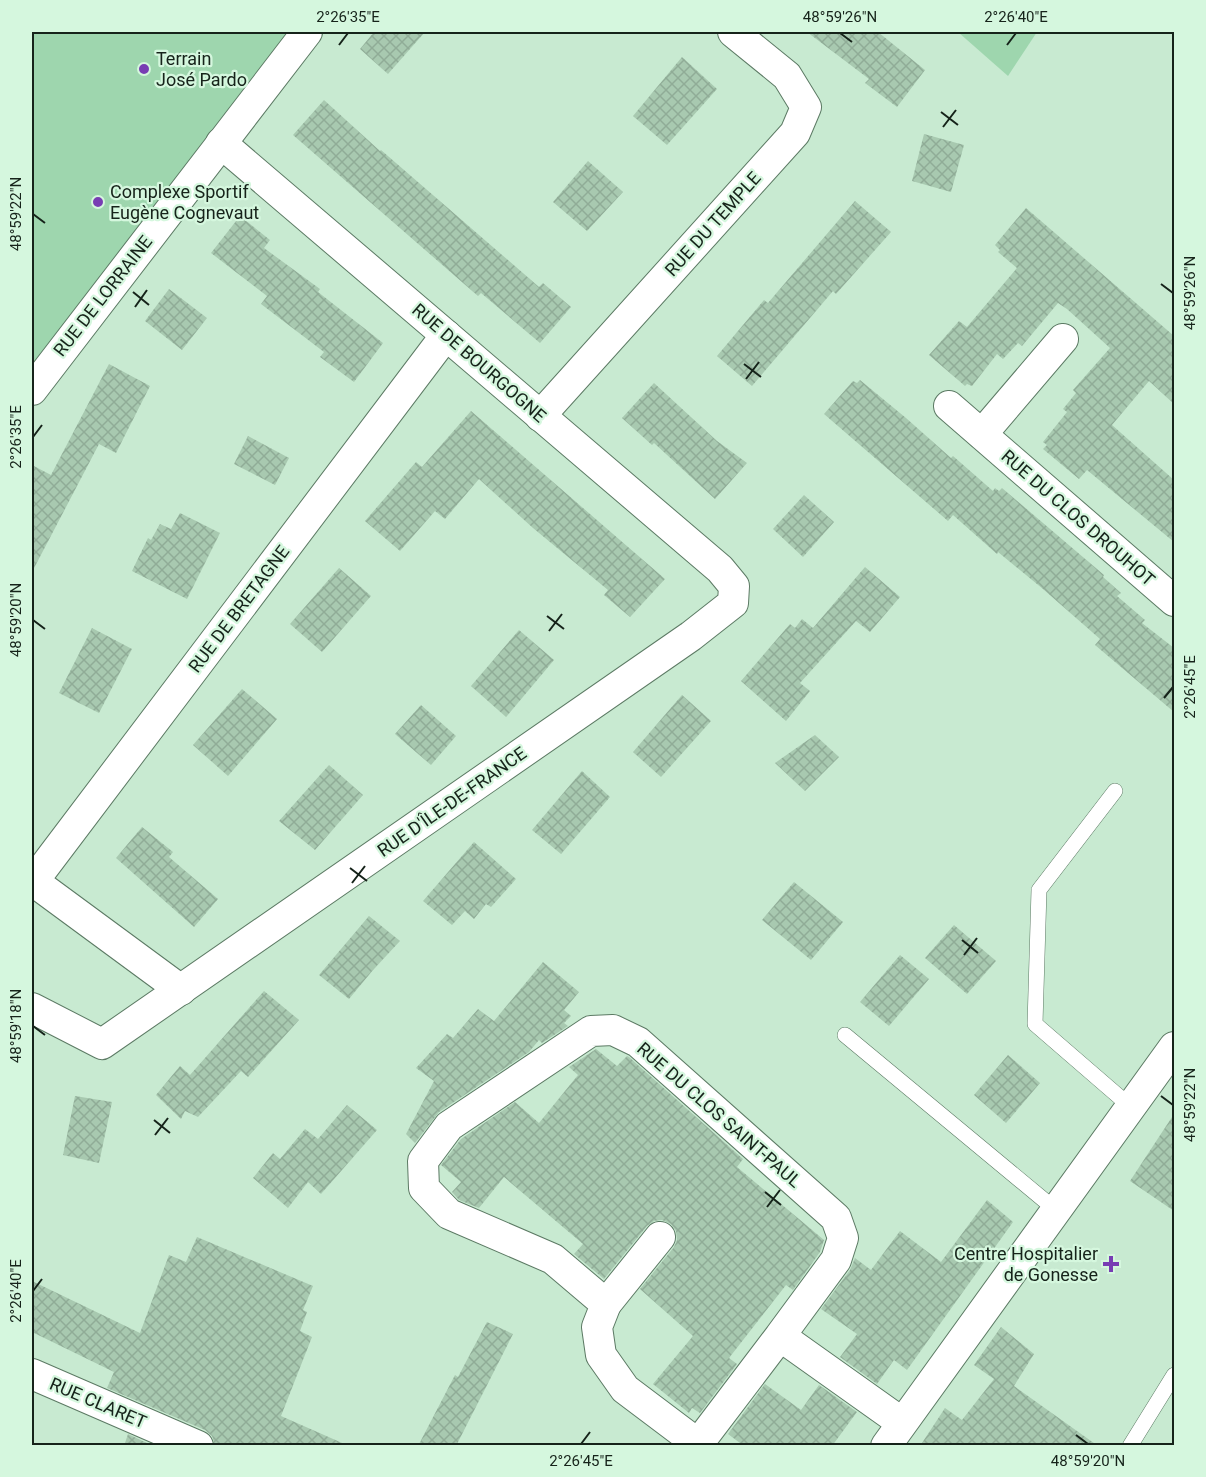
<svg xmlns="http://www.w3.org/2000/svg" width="1206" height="1477" font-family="Roboto,sans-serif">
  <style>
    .pitch { fill: #9ed6ae }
    .building { fill: url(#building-cross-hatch) }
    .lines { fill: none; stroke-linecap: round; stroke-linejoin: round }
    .service-casing { stroke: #5c7a64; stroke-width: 16 }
    .minor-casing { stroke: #5c7a64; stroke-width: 32 }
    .service { stroke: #fff; stroke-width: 15 }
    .minor { stroke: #fff; stroke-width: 30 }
    .ticks { fill: none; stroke: #16231a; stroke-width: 2 }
    .poi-dot { fill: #783db3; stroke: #d5f7de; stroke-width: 2 }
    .labels { text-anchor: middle; stroke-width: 4.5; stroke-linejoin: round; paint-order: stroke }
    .poi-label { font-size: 18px; fill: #16231a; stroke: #d5f7de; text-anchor: start }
    .street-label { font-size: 18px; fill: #16231a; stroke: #d5f7de }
    .neatline { fill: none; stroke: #16231a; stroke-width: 2 }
    .ticks-label { font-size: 15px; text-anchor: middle; fill: #16231a }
  </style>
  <defs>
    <pattern id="building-cross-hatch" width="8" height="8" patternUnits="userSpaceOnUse" patternTransform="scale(1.5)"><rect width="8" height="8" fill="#a8c9b0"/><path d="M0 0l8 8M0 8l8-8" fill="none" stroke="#90ac97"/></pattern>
  </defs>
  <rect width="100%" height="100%" fill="#c8ead1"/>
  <!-- pitch -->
  <g class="pitch">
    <polygon points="32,32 298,32 32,373"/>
    <polygon points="958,32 1037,32 1008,76"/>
  </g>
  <!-- building -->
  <g class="building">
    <polygon points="374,32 425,32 388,74 360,49"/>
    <polygon points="807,32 878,32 925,70 897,107 865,83 869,79"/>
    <polygon points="682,57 717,89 667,145 633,116"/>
    <polygon points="324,100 380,151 381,150 539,287 543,283 571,307 540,343 481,293 478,296 293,135"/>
    <polygon points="924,134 964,145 951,192 912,181"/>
    <polygon points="588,161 623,192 587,231 553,202"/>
    <polygon points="855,201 891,232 836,294 833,291 752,386 717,356 764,300 768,303"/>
    <polygon points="1026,208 1174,336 1174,404 1149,381 1112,425 1174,480 1174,542 1087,470 1079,479 1043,449 1047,445 1043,442 1067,412 1063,409 1076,393 1073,390 1110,348 1067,309 1058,303 1022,346 1018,343 1003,359 997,354 972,386 967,384 965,386 929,355 959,321 967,327 1017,268 998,252 1000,250 995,245"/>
    <polygon points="240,216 270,240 264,248 320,289 318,292 383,343 354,382 320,357 324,352 261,304 267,296 211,253"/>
    <polygon points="169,289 207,318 182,350 145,321"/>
    <polygon points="109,364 150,386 116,453 99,444 32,572 32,465 51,475"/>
    <polygon points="860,380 906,418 951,458 953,456 993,491 995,488 999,491 1002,488 1104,575 1103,577 1121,593 1117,596 1145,620 1142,623 1174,648 1174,712 1095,645 1100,639 1043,589 998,552 997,554 953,515 948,521 824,414 853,381 857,383"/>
    <polygon points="654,383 717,441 747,463 715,499 654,443 652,445 622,418"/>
    <polygon points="471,411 665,579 630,617 604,595 608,590 533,528 479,479 445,519 435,511 400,551 365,521 416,462 422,467"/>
    <polygon points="248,436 289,458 275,485 234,464"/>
    <polygon points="804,495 834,522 803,557 773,529"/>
    <polygon points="180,513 220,533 187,599 132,571 148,538 151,540 160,524 171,529"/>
    <polygon points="865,567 900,597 870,632 856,621 800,683 810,691 786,721 741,681 790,624 795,628 802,619 813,628"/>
    <polygon points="339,568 371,596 322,652 290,624"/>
    <polygon points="92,628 132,649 99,713 59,693"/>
    <polygon points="519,630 554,660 506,717 471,686"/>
    <polygon points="242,689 277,719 228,776 193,745"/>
    <polygon points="682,695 711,721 661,777 633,752"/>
    <polygon points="421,705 456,736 431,765 395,734"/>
    <polygon points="815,735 839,757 805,791 775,763"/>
    <polygon points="329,765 363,795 315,850 279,821"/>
    <polygon points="582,771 610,797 561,854 532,830"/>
    <polygon points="142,827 173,852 169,857 218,899 194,927 116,858"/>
    <polygon points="474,842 516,879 491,907 486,904 474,919 465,911 452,925 423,901"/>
    <polygon points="794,882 843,922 811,960 762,920"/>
    <polygon points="369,916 400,941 373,970 349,999 319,975"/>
    <polygon points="954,925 996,961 967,994 925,958"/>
    <polygon points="900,955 929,979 889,1026 860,1002"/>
    <polygon points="543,962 579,992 564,1010 571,1016 564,1023 568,1026 542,1043 539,1040 529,1052 439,1112 415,1143 406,1134 434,1081 416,1068 447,1034 453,1038 478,1009 494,1021"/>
    <polygon points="264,991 299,1020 248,1077 241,1071 198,1117 185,1111 181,1119 156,1095 180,1066 190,1075"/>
    <polygon points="596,1049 617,1066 627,1056 629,1057 743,1159 737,1167 824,1240 820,1252 793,1290 786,1285 729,1358 737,1364 700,1413 692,1408 689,1413 653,1384 693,1336 640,1289 674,1247 677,1240 676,1231 671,1224 662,1220 654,1221 647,1226 604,1279 574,1254 583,1244 504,1177 479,1208 459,1200 452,1192 461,1182 441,1165 461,1139 515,1102 539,1123 578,1075 569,1067"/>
    <polygon points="1008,1055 1040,1083 1006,1123 974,1095"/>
    <polygon points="75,1096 112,1102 99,1163 63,1155"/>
    <polygon points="347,1105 377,1130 321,1194 308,1182 288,1208 253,1178 273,1153 280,1159 305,1129 318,1139"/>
    <polygon points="1174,1114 1174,1211 1130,1181"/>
    <polygon points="987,1200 1013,1222 907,1370 894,1360 877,1384 840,1357 857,1334 821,1309 850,1270 855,1258 871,1270 900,1231 941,1262"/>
    <polygon points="197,1237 313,1286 303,1310 307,1312 300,1331 312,1337 281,1416 349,1446 215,1446 212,1436 205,1430 107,1388 114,1372 32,1332 32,1281 140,1333 169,1255 186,1262"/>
    <polygon points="487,1322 513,1334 456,1446 418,1446 455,1375 458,1377"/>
    <polygon points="1001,1327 1034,1354 1014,1386 1098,1446 920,1446 945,1408 962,1420 994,1379 974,1365"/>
    <polygon points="765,1384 801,1410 819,1385 857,1412 832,1446 744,1446 728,1434"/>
    <polygon points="128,1434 153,1446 124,1446"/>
  </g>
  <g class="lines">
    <defs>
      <g id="service">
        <polyline points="1115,791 1039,890 1035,1024 1131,1107"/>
        <polyline points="845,1035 1056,1210"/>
        <polyline points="1130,1446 1174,1375"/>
      </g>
      <g id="minor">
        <polyline points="32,390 307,32"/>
        <polyline points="949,406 1174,601"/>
        <polyline points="540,416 795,133 806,107 787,76 733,32"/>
        <polyline points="982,434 1063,339"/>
        <polyline points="33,881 181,990"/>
        <polyline points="32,883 446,335"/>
        <polyline points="32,1008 102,1044 691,636 733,603 734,586 720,569 221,143"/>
        <polyline points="606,1304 660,1237"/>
        <polyline points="780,1336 836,1260 843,1238 836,1218 638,1042 613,1030 591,1031 449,1126 423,1161 424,1188 449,1214 553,1259 606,1304 597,1327 601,1355 625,1389 698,1444 780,1336 901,1422"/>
        <polyline points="32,1374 198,1446"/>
        <polyline points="886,1446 1174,1047"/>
      </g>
    </defs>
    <!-- service casing -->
    <use href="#service" class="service-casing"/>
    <!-- minor casing -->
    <use href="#minor" class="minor-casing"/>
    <!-- service -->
    <use href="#service" class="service"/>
    <!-- minor -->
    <use href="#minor" class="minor"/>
  </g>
  <!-- ticks -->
  <path class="ticks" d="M 840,33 L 852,42M 339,45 L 348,33M 1007,45 L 1016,33M 941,112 L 958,125M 943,127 L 956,110M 33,214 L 45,223M 1161,284 L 1173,293M 133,292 L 149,305M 135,307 L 147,290M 744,364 L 761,377M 746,379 L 759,362M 33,437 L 42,425M 547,616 L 564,629M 33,620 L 45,629M 549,631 L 562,614M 1164,698 L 1173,687M 350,868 L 367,881M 352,883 L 365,866M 962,940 L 978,953M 964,955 L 977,938M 33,1026 L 45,1035M 1161,1096 L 1173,1105M 154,1120 L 170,1133M 155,1135 L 168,1118M 765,1192 L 781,1205M 767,1207 L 780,1190M 33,1291 L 42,1279M 1076,1435 L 1088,1444M 581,1444 L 590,1432"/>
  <!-- markers -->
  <g class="poi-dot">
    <circle cx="144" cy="69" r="6"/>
    <circle cx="98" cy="202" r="6"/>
    <path d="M1108 1255h6v6h6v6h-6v6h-6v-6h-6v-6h6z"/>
  </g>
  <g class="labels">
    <!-- poi labels -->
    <g class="poi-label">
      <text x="156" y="65">Terrain<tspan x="156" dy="21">José Pardo</tspan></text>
      <text x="110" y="198">Complexe Sportif<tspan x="110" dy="21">Eugène Cognevaut</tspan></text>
      <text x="1098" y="1260" text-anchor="end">Centre Hospitalier<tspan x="1098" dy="21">de Gonesse</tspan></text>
    </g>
    <!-- street labels -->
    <g class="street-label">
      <text transform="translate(713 224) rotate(-48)" y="6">RUE DU TEMPLE</text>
      <text transform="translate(103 296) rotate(-52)" y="6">RUE DE LORRAINE</text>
      <text transform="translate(479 363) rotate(41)" y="6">RUE DE BOURGOGNE</text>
      <text transform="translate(1078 518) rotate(41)" y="6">RUE DU CLOS DROUHOT</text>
      <text transform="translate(239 609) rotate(-53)" y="6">RUE DE BRETAGNE</text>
      <text transform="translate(452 802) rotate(-35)" y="6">RUE D'ÎLE-DE-FRANCE</text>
      <text transform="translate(719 1115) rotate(41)" y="6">RUE DU CLOS SAINT-PAUL</text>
      <text transform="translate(98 1403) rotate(23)" y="6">RUE CLARET</text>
    </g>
  </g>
  <!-- border -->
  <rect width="1206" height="1477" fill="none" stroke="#d5f7de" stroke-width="66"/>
  <rect x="33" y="33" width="1140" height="1411" class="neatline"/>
  <g class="ticks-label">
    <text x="348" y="22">2°26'35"E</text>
    <text x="840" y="22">48°59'26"N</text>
    <text x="1016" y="22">2°26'40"E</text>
    <text transform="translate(16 214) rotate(-90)" y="5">48°59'22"N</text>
    <text transform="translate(1190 293) rotate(-90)" y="5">48°59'26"N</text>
    <text transform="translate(16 437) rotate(-90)" y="5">2°26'35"E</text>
    <text transform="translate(16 620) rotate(-90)" y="5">48°59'20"N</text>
    <text transform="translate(1190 687) rotate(-90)" y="5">2°26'45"E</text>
    <text transform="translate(16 1026) rotate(-90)" y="5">48°59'18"N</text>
    <text transform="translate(1190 1105) rotate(-90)" y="5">48°59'22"N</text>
    <text transform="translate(16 1291) rotate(-90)" y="5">2°26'40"E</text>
    <text x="581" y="1466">2°26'45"E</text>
    <text x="1088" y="1466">48°59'20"N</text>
  </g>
</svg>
